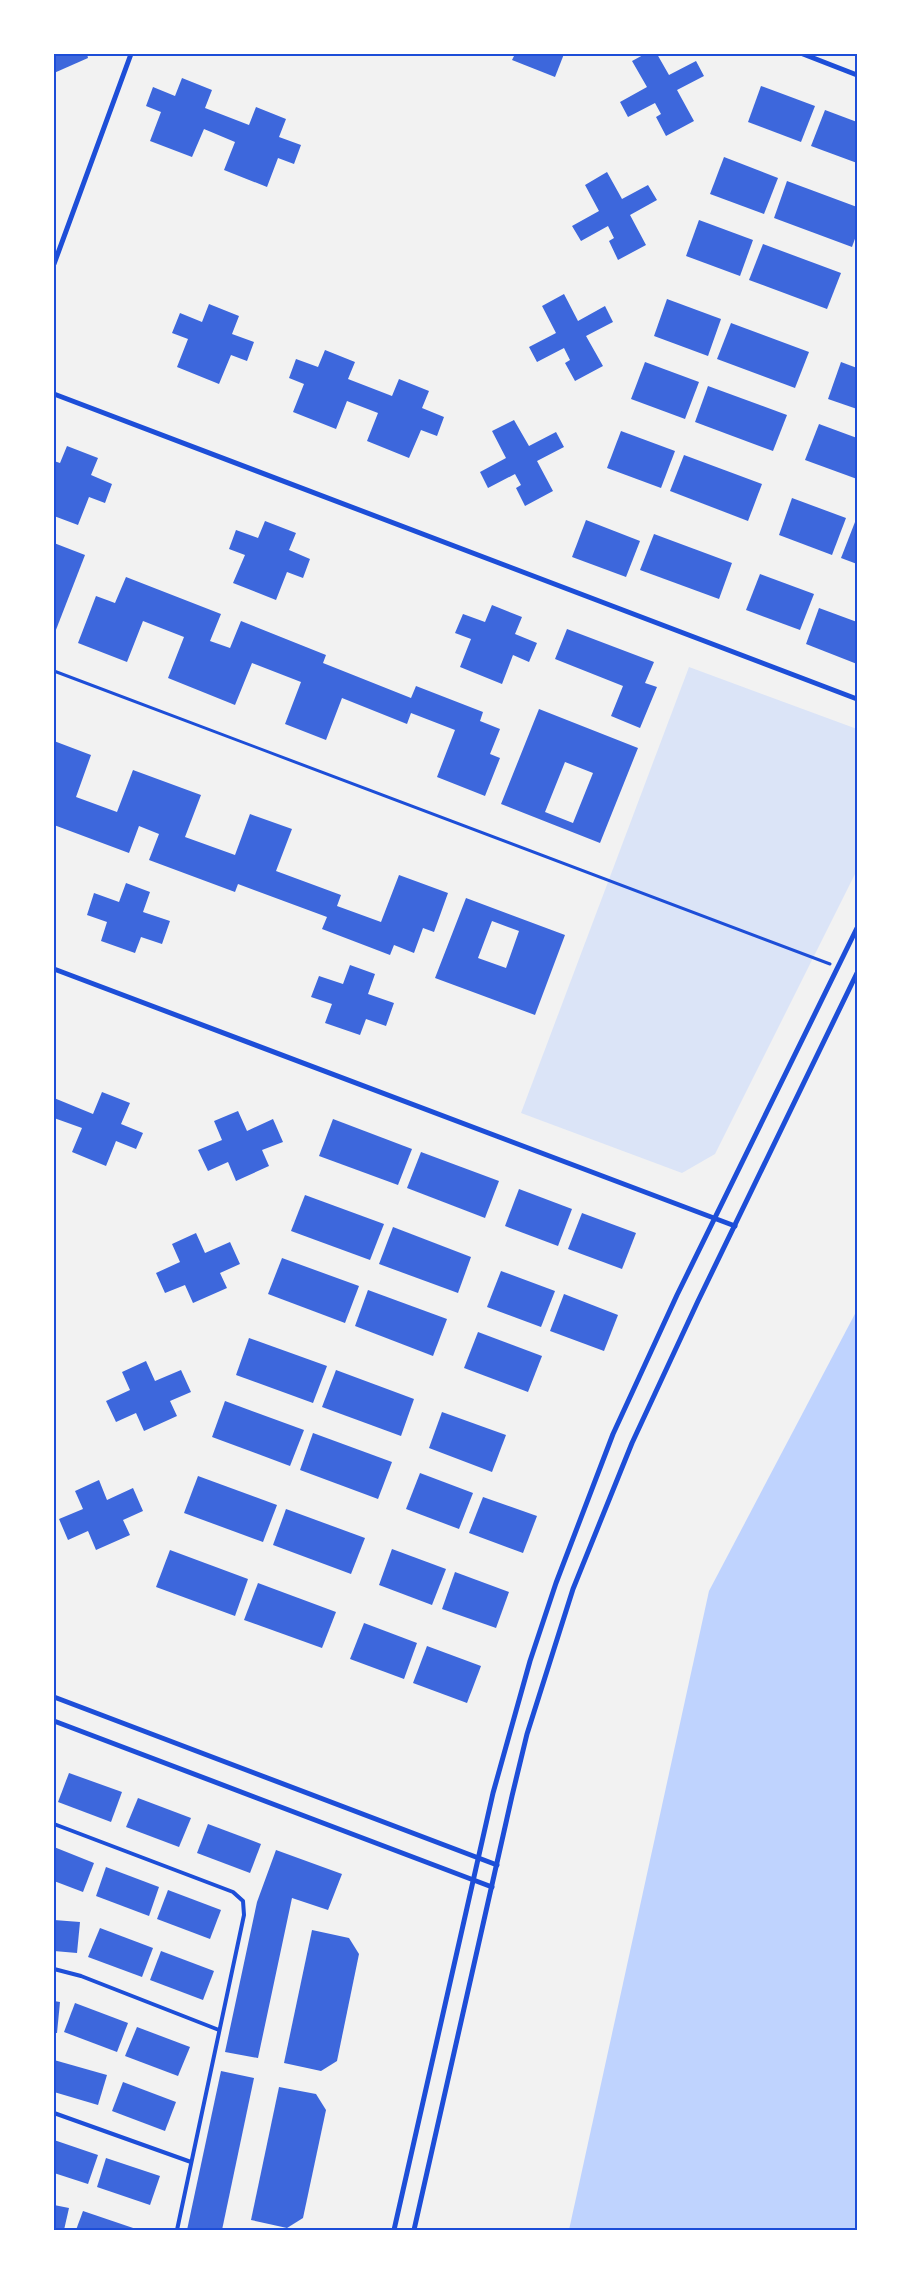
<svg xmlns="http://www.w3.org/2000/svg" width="911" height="2284" font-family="Arial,sans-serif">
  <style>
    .green { fill: #dbe4f7 }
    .water { fill: #bfd3fe }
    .building { fill: #3d67dc; fill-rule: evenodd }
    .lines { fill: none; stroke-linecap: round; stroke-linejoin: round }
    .path { stroke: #1d4ed8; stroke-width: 3 }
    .service { stroke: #1d4ed8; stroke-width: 4 }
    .minor { stroke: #1d4ed8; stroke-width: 5 }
    .neatline { fill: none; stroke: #1d4ed8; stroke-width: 2 }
  </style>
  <rect width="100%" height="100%" fill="#f2f2f2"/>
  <!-- green -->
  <polygon class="green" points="689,667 857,729 857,870 715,1154 682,1173 521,1113"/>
  <!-- water -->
  <polygon class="water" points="857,1310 857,2230 569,2230 709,1591"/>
  <!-- building -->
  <g class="building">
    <polygon points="54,54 87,54 88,58 54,73"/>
    <polygon points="515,54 564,54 555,77 512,60"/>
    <polygon points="645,54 657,54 669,75 696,61 704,76 677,90 694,121 666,136 656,117 661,114 655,103 628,117 620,102 647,87 632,61"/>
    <polygon points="182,78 212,90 205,108 249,125 256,107 286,119 279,137 301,145 294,164 278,158 267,187 224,170 235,142 204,129 192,157 150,141 161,112 146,106 153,87 175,96"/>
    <polygon points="761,86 815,106 801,142 748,122"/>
    <polygon points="825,110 857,122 857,163 811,146"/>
    <polygon points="724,157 778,178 764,214 710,194"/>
    <polygon points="607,172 622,199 648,185 657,200 630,215 646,245 618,260 609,241 614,238 608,226 581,241 572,226 599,211 585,185"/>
    <polygon points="787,181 857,207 857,233 852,247 774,218"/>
    <polygon points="699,220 753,240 740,276 686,256"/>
    <polygon points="763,244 841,273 827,309 749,280"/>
    <polygon points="564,294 578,321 605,306 613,322 586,336 603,366 575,381 565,363 570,360 564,348 537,362 529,347 556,333 542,306"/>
    <polygon points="667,299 721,319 708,356 654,336"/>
    <polygon points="209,304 239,316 232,334 254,342 247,361 231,355 219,384 177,367 188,339 172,333 180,313 202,322"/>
    <polygon points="731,323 809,352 795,388 717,359"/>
    <polygon points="325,350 355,362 348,379 392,396 399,379 429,391 422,408 444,417 437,436 421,430 409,458 367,441 378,413 347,401 336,429 293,412 304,384 289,378 296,359 318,367"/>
    <polygon points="645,362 699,382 685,419 631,399"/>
    <polygon points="841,362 857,368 857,409 828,399"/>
    <polygon points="708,386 787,415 773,451 695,422"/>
    <polygon points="514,420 529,446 556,432 564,447 537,461 553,491 525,506 516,488 521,485 515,474 488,488 480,472 506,458 492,431"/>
    <polygon points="819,424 857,438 857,479 805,460"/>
    <polygon points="621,431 675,451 661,488 607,468"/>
    <polygon points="67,446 98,458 91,475 112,484 105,503 89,497 78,525 54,516 54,461 60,463"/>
    <polygon points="684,455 762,484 748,521 670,491"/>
    <polygon points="792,498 846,518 832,555 779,535"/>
    <polygon points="586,520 640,541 626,577 572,557"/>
    <polygon points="265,521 296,533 289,550 310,559 303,578 287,572 276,600 233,583 245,555 229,549 236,530 258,538"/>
    <polygon points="855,522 857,523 857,564 841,558"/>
    <polygon points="654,534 732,563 719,599 640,570"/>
    <polygon points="54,543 85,555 54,635"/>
    <polygon points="760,574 814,594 800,630 746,610"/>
    <polygon points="126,577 221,614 210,641 230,648 241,621 326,655 323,663 411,698 416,686 483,712 480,721 500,729 490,754 500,758 485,796 437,777 455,730 411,713 407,724 342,698 326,740 285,724 301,682 252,663 235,705 168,678 184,637 143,621 127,662 78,643 96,596 115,603"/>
    <polygon points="492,605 522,617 515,634 537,643 529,662 513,655 502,684 460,667 471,639 455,633 463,614 485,622"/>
    <polygon points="819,608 857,622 857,664 806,644"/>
    <polygon points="567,629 654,662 645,683 657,687 640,728 611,716 623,686 555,659"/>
    <path d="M 539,709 L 638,748 L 600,843 L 501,804 ZM 565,762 L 593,773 L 573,823 L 545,812 Z"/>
    <polygon points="54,741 91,755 76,797 117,812 133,770 201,795 185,837 235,855 250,814 292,829 276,871 341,895 337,906 381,922 399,875 448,893 434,932 423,928 414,953 394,945 390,955 322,929 327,917 238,884 235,892 149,860 159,834 139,826 129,853 54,825"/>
    <polygon points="126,883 150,892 143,912 170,921 162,944 141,937 135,953 101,941 107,922 87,915 94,893 119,902"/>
    <path d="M 466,898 L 565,935 L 535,1015 L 435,978 ZM 492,921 L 519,931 L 506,968 L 478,958 Z"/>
    <polygon points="350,965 375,974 368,994 394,1003 386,1026 366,1019 360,1035 325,1023 332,1004 311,997 319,976 343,984"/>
    <polygon points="102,1092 130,1103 121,1124 143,1133 136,1149 116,1141 106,1166 72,1152 82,1128 54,1118 54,1098 93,1114"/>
    <polygon points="238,1111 247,1131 273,1119 283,1142 262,1150 269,1166 236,1181 228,1162 208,1171 198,1150 222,1140 214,1121"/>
    <polygon points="333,1119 412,1149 398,1185 319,1156"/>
    <polygon points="421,1152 499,1181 485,1218 407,1188"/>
    <polygon points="519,1189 572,1209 558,1246 505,1226"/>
    <polygon points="305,1195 384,1224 370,1260 291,1231"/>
    <polygon points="582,1213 636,1233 622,1269 568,1249"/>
    <polygon points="393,1227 471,1257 458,1293 379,1264"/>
    <polygon points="196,1233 205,1253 230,1242 240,1264 220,1273 227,1288 193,1303 185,1285 165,1293 156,1273 180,1262 172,1244"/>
    <polygon points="282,1258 359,1286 345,1323 268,1294"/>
    <polygon points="501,1271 555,1291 541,1327 487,1307"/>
    <polygon points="368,1290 447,1319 433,1356 355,1326"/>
    <polygon points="564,1294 618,1315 604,1351 550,1331"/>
    <polygon points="478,1332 542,1356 528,1392 464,1368"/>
    <polygon points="249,1338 327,1366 313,1403 236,1375"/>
    <polygon points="146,1361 155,1381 181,1370 191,1392 170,1401 177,1416 144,1431 136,1413 116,1422 106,1401 130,1390 122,1372"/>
    <polygon points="336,1370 414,1399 401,1436 322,1407"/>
    <polygon points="225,1401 304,1430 290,1466 212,1437"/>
    <polygon points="442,1412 506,1435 492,1472 429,1448"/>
    <polygon points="313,1433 392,1462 378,1499 300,1470"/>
    <polygon points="420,1473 473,1493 459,1529 406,1509"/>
    <polygon points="198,1476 277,1505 263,1542 184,1513"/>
    <polygon points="99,1480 107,1500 133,1488 143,1511 123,1520 130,1535 96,1550 88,1531 68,1540 59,1519 83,1509 75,1491"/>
    <polygon points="483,1497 537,1516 523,1553 469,1533"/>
    <polygon points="286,1509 365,1538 351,1574 273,1545"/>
    <polygon points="392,1549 446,1569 432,1605 379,1585"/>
    <polygon points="170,1550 248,1579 235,1616 156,1587"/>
    <polygon points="455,1572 509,1592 496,1628 442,1609"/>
    <polygon points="258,1583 336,1612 322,1648 244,1620"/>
    <polygon points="364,1623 417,1643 404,1679 350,1659"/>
    <polygon points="427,1646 481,1666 467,1703 413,1683"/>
    <polygon points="69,1773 122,1792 111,1822 58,1802"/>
    <polygon points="138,1798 191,1818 179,1847 126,1827"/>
    <polygon points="208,1824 261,1844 250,1873 197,1853"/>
    <polygon points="54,1847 94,1863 83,1892 54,1881"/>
    <polygon points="276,1850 342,1874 328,1910 292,1898 258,2058 225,2052 257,1902"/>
    <polygon points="106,1867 159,1887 149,1916 96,1896"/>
    <polygon points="168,1890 221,1910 210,1939 157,1919"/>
    <polygon points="54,1920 80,1922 77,1953 54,1951"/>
    <polygon points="100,1928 153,1948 142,1977 88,1957"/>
    <polygon points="312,1930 349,1938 359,1954 337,2061 321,2071 284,2063"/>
    <polygon points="161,1951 214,1971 203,2000 150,1980"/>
    <polygon points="54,2001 60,2002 57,2033 54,2033"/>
    <polygon points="75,2003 128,2023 117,2052 64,2032"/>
    <polygon points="137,2027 190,2047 178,2076 125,2056"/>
    <polygon points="54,2060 107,2075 98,2105 54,2092"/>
    <polygon points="221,2071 254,2078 222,2230 187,2230"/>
    <polygon points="123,2082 176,2102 165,2131 112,2111"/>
    <polygon points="279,2087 316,2094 326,2110 303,2218 287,2228 251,2220"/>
    <polygon points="54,2140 98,2155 88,2184 54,2173"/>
    <polygon points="106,2158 160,2176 150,2205 97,2187"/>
    <polygon points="54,2205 69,2208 64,2230 54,2230"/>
    <polygon points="83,2211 139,2230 76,2230"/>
  </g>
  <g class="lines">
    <!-- path -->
    <polyline class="path" points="54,671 830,964"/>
    <!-- service -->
    <g class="service">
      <polyline points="54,1824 233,1892 243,1901 244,1915 177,2230"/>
      <polyline points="54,1969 81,1976 219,2030"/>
      <polyline points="54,2113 191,2162"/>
    </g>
    <!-- minor -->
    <g class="minor">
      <polyline points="803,54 857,75"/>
      <polyline points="54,264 131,54"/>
      <polyline points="54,394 857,699"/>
      <polyline points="54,969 735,1226"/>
      <polyline points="54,1697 497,1865"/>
      <polyline points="54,1721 492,1887"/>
      <polyline points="394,2230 493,1793 530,1661 556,1583 613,1434 677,1295 857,928"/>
      <polyline points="414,2230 512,1796 527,1734 573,1589 632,1443 698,1301 857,973"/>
    </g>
  </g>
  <!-- border -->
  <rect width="911" height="2284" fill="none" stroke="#ffffff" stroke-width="110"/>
  <rect x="55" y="55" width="801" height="2174" class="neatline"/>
</svg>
